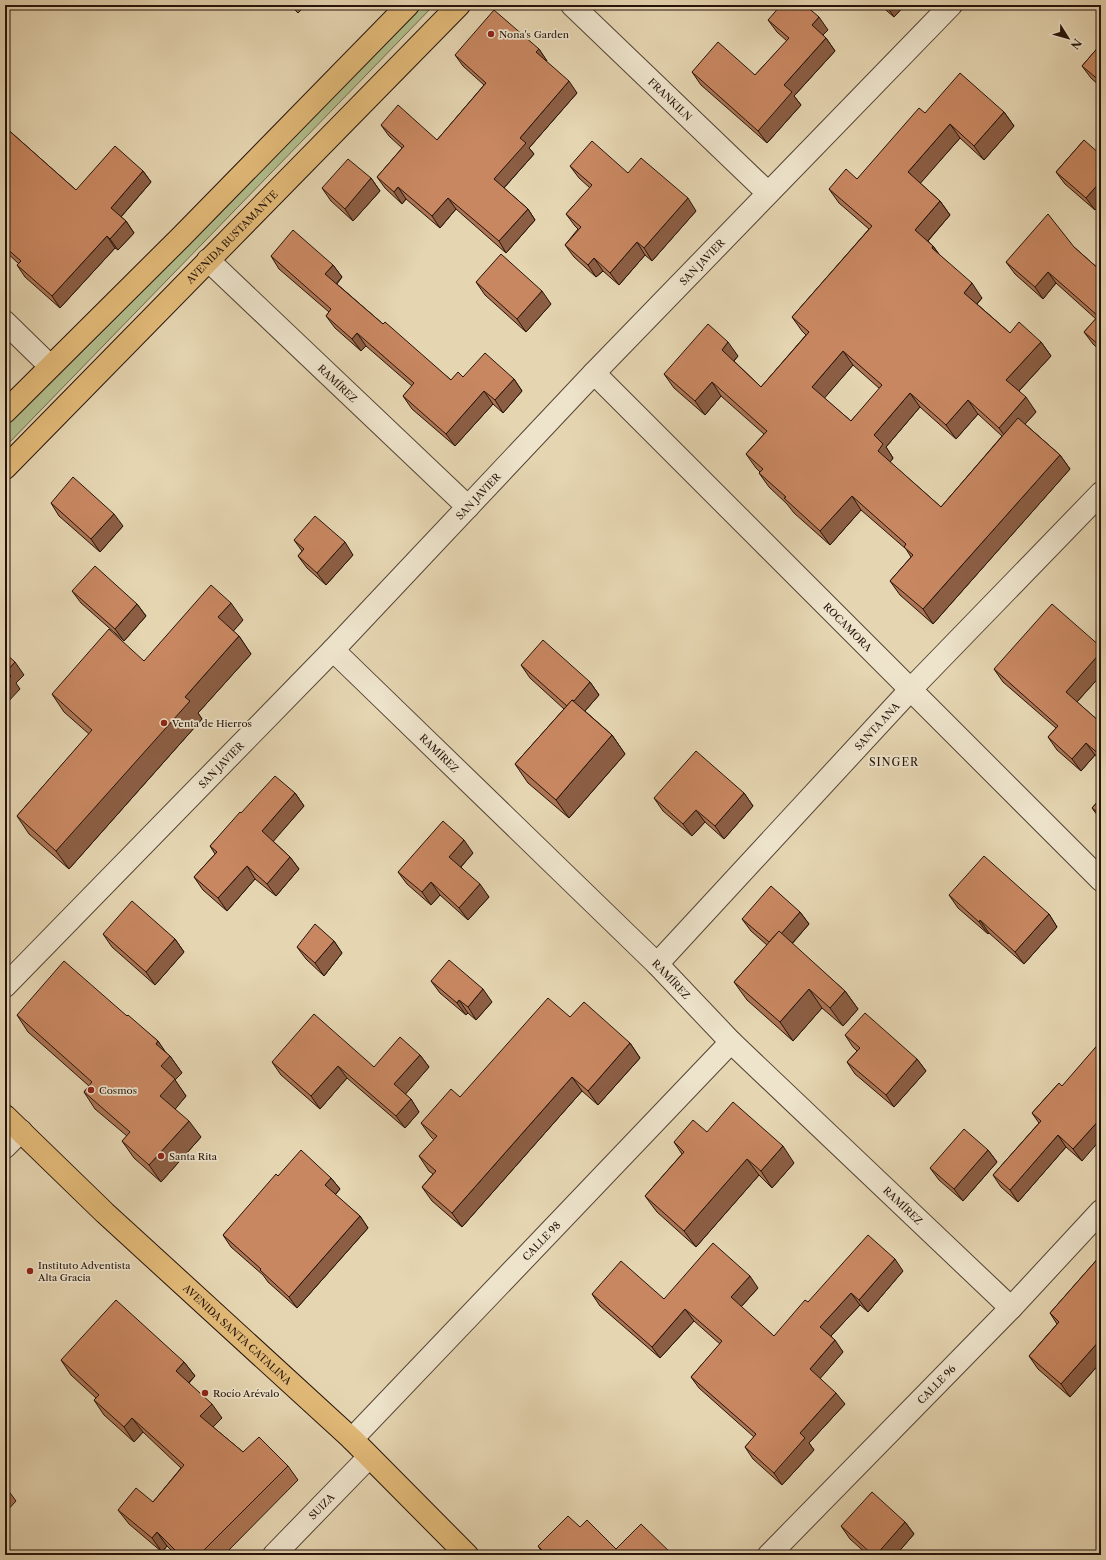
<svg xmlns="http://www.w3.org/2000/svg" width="1106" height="1560" font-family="'Libre Caslon Text',serif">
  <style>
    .green { fill: #b2be8d; stroke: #6c684c }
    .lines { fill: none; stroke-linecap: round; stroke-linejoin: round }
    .minor-casing { stroke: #554434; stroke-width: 24 }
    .major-casing { stroke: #25130a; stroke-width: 24 }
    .minor { stroke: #eee4cc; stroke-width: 22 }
    .major { stroke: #e2ba78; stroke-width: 22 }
    .wall { fill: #ac7453; stroke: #25130a; fill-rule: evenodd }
    .shaded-wall { fill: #8c5e44; stroke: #25130a }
    .building { fill: #c88761; stroke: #25130a; fill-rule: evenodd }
    .poi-dot { fill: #8f2418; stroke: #eee4cc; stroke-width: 1.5 }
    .labels { text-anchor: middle; stroke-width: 3.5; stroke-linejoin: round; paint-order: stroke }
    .poi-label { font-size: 10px; fill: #25130a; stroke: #eee4cc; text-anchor: start }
    .street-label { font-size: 10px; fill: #25130a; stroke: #eee4cc }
    .neighbourhood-label { font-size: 11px; letter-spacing: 1px; fill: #25130a; stroke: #eee4cc }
  </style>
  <rect width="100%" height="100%" fill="#e5d5b1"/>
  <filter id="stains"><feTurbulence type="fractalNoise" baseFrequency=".005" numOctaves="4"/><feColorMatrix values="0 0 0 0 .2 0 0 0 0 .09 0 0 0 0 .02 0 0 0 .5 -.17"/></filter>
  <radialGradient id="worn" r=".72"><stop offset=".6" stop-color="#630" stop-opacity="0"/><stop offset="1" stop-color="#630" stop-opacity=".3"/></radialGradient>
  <!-- green -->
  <polygon class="green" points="410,5 434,5 5,447 5,422"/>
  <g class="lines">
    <defs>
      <g id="minor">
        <path id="s1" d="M 572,5 L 768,193"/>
        <path id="s2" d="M 208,260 L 468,507"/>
        <polyline points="5,322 50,366"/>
        <path id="s3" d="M 594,373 L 1101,880"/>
        <path id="s4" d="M 333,650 L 657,964 L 731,1042 L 1011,1308"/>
        <path id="s5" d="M 657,964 L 911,689 L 1101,493"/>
        <path id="s6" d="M 5,986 L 333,650 L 594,373 L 951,5"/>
        <polyline points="5,1147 21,1131"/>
        <path id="s7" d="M 352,1439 L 731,1042"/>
        <path id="s8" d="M 274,1555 L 369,1457"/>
        <path id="s9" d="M 769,1555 L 1011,1308 L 1101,1211"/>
      </g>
      <g id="major">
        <polyline points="5,412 182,236 408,5"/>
        <path id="s10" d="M 5,468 L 459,5"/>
        <path id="s11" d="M 5,1116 L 105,1213 L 352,1439 L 467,1555"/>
      </g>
    </defs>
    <!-- minor casing -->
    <use href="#minor" class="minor-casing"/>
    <!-- major casing -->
    <use href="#major" class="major-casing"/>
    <!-- minor -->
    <use href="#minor" class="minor"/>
    <!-- major -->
    <use href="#major" class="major"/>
  </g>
  <!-- wall -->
  <g class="wall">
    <polygon points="290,5 306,5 298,13"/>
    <polygon points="880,5 905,5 894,17"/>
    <polygon points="768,20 828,30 823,35 826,38 835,51 794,96 801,105 767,143 701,85 692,72 755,75 787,41 777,32"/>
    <polygon points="1101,44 1101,87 1091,78 1082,66"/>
    <polygon points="539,49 547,61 546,61 577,93 529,148 534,154 504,188 528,209 535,220 506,253 456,209 440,228 406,199 402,204 385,188 377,177 402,148 389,136 381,125 437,140 484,85 463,66 455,55"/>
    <path d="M 1004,112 L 1014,126 L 984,160 L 960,138 L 920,183 L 940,201 L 950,215 L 928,241 L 933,246 L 939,254 L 982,298 L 977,304 L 1010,333 L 1041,342 L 1051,356 L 1019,391 L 1036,412 L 1025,424 L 1060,455 L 1070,469 L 933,624 L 900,595 L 890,581 L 911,557 L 906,549 L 861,510 L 830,545 L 794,513 L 787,504 L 769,487 L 759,473 L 760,472 L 756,468 L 746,454 L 764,434 L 721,396 L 705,415 L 674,388 L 664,374 L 738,356 L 734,361 L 761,387 L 806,335 L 802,331 L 792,317 L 869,229 L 839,203 L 829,189 L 857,179 L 925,113 ZM 853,365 L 880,389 L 851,421 L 824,398 ZM 920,407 L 956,439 L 978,414 L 1002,436 L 941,507 L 890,462 L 893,458 L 886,447 Z"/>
    <polygon points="5,127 76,190 143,171 151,182 121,217 126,221 134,233 118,250 115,248 60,308 25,277 17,265 19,264 5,251"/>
    <polygon points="1084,140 1095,210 1065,184 1056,172"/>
    <polygon points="570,166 628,173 696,211 652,261 645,255 619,285 603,271 596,277 574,257 565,245 578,229 575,226 566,214 590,188 579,178"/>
    <polygon points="371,178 380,191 353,221 331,201 322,188"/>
    <polygon points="1074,247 1101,271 1101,351 1093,344 1084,332 1096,319 1056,283 1043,299 1015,274 1006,262"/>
    <polygon points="271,256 333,265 342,277 337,284 383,324 451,380 463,377 514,379 522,391 503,413 493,404 455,446 412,409 403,396 412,386 366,346 361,351 335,328 326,316 329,312 279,269"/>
    <polygon points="476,282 551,304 526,332 485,295"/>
    <polygon points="51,503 123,526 100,552 59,516"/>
    <polygon points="294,540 353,555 326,585 307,568 298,556 302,551"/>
    <polygon points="72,591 137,604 146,616 124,641 81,603"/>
    <polygon points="243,620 233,631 239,636 251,654 198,713 202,719 69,869 29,834 17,816 89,734 64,712 52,694 144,661"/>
    <polygon points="521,665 590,682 599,695 585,711 612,735 625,754 569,818 528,783 515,764 564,709 530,678"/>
    <polygon points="994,669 1101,675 1077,702 1101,723 1101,760 1095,755 1081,771 1057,750 1048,737 1056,728 1003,682"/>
    <polygon points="295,793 304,806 273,841 290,857 299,869 276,896 255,879 227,911 203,890 194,877 215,854 210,846 241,813"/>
    <polygon points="744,793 753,806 724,839 705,822 692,836 663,811 654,798"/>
    <polygon points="1101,798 1101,820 1092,808"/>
    <polygon points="473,853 461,867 489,897 468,920 440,895 431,905 407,884 398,872"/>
    <polygon points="949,895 1049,914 1057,927 1024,964 989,933 988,934 958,908"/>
    <polygon points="800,912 809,924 792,944 845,991 858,1009 843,1026 822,1008 793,1041 747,1000 734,982 767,945 751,931 742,919"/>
    <polygon points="103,934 175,939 184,952 155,985 112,947"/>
    <polygon points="334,941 342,953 324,976 306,959 297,947"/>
    <polygon points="431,981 492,1002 476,1020 468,1013 466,1015 440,993"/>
    <polygon points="17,1015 127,1016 158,1041 165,1052 170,1056 182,1073 175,1080 186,1096 175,1109 201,1137 161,1182 134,1158 122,1141 127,1136 95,1109 84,1092 89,1086 28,1032"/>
    <polygon points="570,1017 630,1043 640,1058 598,1105 582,1091 462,1227 432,1201 422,1187 433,1174 429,1171 419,1156 434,1140 431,1137 421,1123 460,1097"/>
    <polygon points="845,1035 917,1059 926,1071 894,1107 855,1074 847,1062 857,1051 853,1047"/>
    <polygon points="420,1055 429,1067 405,1094 411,1099 419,1112 405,1128 347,1078 320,1109 281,1075 272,1062 374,1067"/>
    <polygon points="1059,1083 1082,1161 1066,1147 1018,1202 1001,1187 993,1175 1039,1123 1032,1113"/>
    <polygon points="707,1132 794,1163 772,1188 759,1175 696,1247 657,1212 645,1196 682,1154 674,1142"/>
    <polygon points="988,1150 997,1162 963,1201 939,1180 930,1168"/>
    <polygon points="278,1176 331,1178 340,1189 335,1195 360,1216 368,1228 297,1308 268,1282 263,1275 231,1247 223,1235"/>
    <polygon points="1101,1255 1101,1362 1070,1397 1038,1369 1029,1356 1057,1324 1050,1313"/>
    <polygon points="903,1271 868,1312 860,1305 831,1336 843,1352 820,1378 845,1404 809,1443 814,1450 782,1485 753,1459 745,1447 754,1437 699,1388 691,1377 720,1344 694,1321 660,1358 600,1306 592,1294 664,1299 758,1288 741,1307 774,1336 808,1302"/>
    <polygon points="61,1360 184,1362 195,1376 189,1383 222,1418 213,1427 243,1452 288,1466 298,1480 224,1555 176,1555 167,1546 162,1552 129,1524 118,1510 153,1502 181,1468 143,1432 134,1442 104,1415 94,1400 96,1398 71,1375"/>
    <polygon points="5,1487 8,1490 16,1501 5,1513"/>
    <polygon points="905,1522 914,1534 896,1555 868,1555 850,1539 841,1526"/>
    <polygon points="580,1527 616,1549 673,1555 544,1555 538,1546"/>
  </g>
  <!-- shaded-wall -->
  <g class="shaded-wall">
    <polygon points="886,5 905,5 894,17"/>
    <polygon points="819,17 828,30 820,38 812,25"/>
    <polygon points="826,38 835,51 794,96 801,105 767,143 758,131 784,85"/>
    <polygon points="539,49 547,61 544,64 536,52"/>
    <polygon points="569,81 577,93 529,148 534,154 502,190 494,179 520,138"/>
    <polygon points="1004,112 1014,126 984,160 974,146"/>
    <polygon points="950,124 960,138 918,186 908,172"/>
    <polygon points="143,171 151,182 119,219 111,208"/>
    <polygon points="371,178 380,191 353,221 345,209"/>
    <polygon points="1101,181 1101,204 1095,210 1086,198"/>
    <polygon points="398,187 406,199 402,204 394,192"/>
    <polygon points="448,198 456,209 440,228 432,216"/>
    <polygon points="688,198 696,211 652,261 644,248"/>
    <polygon points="940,201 950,215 925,244 915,230"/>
    <polygon points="528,209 535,220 506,253 499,241"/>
    <polygon points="126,221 134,233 118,250 110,239"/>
    <polygon points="107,236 115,248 60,308 52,296"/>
    <polygon points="637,242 645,255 619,285 610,273"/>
    <polygon points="933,246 943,260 932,248"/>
    <polygon points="594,258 603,271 596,277 588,265"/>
    <polygon points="333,265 342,277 334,286 325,274"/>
    <polygon points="1048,272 1056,283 1043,299 1035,287"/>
    <polygon points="972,283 982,298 974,307 964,293"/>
    <polygon points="542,291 551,304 526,332 517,319"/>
    <polygon points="357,333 366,346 361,351 352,339"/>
    <polygon points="728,342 738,356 731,364 722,350"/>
    <polygon points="1041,342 1051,356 1016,394 1006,380"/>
    <polygon points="843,351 853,365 822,401 812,387"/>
    <polygon points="514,379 522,391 503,413 495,400"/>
    <polygon points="712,382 721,396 705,415 695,401"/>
    <polygon points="484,391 493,404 455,446 446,434"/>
    <polygon points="910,393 920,407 886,447 893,458 888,465 878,451 874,435"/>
    <polygon points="1026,397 1036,412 1009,442 999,428"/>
    <polygon points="968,400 978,414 956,439 946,425"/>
    <polygon points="1060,455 1070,469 933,624 923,609"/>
    <polygon points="852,496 861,510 830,545 820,531"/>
    <polygon points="114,514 123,526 100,552 91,539"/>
    <polygon points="345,542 353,555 326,585 317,573"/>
    <polygon points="231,603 243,620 230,635 218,617"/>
    <polygon points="137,604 146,616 124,641 115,629"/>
    <polygon points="239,636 251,654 198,713 202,719 69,869 56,851 185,697"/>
    <polygon points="1101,652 1101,675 1075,704 1066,692"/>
    <polygon points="15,662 24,675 16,683 20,689 5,705 5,683 6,672"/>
    <polygon points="590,682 599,695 577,720 568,707"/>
    <polygon points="612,735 625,754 569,818 556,800"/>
    <polygon points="1086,743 1095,755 1081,771 1072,759"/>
    <polygon points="295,793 304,806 271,844 262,831"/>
    <polygon points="744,793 753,806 724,839 715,826"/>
    <polygon points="696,810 705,822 692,836 683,824"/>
    <polygon points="464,840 473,853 458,870 449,857"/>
    <polygon points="290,857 299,869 276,896 267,884"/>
    <polygon points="247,866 255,879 227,911 218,898"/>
    <polygon points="431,882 440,895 431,905 422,892"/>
    <polygon points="480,884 489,897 468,920 459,908"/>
    <polygon points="800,912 809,924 780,957 771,945"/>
    <polygon points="1049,914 1057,927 1024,964 1015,952"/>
    <polygon points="980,920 989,933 988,934 979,922"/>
    <polygon points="175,939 184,952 155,985 146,972"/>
    <polygon points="334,941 342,953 324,976 315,963"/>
    <polygon points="483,989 492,1002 476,1020 468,1007"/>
    <polygon points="809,989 822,1008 793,1041 780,1022"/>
    <polygon points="845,991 858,1009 843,1026 830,1008"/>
    <polygon points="459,1000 468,1013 466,1015 457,1003"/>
    <polygon points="158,1041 169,1057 170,1056 182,1073 175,1080 186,1096 172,1113 160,1096 161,1066 156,1044"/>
    <polygon points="630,1043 640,1058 598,1105 588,1091"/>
    <polygon points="420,1055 429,1067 403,1097 394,1084"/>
    <polygon points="917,1059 926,1071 894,1107 886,1095"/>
    <polygon points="338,1066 347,1078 320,1109 311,1096"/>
    <polygon points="572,1077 582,1091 462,1227 452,1213"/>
    <polygon points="411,1099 419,1112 405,1128 396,1116"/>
    <polygon points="1101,1118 1101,1139 1082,1161 1073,1149"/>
    <polygon points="189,1121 201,1137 161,1182 149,1165"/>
    <polygon points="1058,1135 1066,1147 1018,1202 1010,1190"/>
    <polygon points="783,1146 794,1163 772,1188 761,1171"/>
    <polygon points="988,1150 997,1162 963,1201 954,1189"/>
    <polygon points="747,1159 759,1175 696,1247 684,1231"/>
    <polygon points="331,1178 340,1189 333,1197 325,1185"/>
    <polygon points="360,1216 368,1228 297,1308 289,1297"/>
    <polygon points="895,1259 903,1271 868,1312 859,1300"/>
    <polygon points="750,1276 758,1288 739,1309 731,1297"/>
    <polygon points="851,1293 860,1305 829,1338 820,1327"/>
    <polygon points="685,1309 694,1321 660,1358 652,1347"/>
    <polygon points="1101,1339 1101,1362 1070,1397 1061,1384"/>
    <polygon points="835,1340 843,1352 818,1381 810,1369"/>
    <polygon points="184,1362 195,1376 186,1385 176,1371"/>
    <polygon points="836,1393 845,1404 809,1443 814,1450 782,1485 774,1473 800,1433"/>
    <polygon points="212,1404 222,1418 210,1430 200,1416"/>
    <polygon points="132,1418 143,1432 134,1442 124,1427"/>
    <polygon points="905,1522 914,1534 896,1555 876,1555"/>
    <polygon points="157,1532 167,1546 162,1552 152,1538"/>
  </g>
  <!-- building -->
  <g class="building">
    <polygon points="781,5 805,5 819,17 812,25 826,38 784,85 792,92 758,131 692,72 718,42 755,75 789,38 768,20"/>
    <polygon points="494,10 539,49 536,52 569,81 520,138 526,143 494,179 528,209 499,241 448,198 432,216 398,187 394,192 377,177 404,146 381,125 398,105 437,140 486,83 455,55"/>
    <polygon points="1101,44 1101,82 1082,66"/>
    <path d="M 960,73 L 1004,112 L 974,146 L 950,124 L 908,172 L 940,201 L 915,230 L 933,246 L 932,248 L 972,283 L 964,293 L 1010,333 L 1019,322 L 1041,342 L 1006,380 L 1026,397 L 999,428 L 968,400 L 946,425 L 910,393 L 874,435 L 883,444 L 878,451 L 941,507 L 1018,418 L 1060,455 L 923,609 L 890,581 L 913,555 L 904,547 L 906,544 L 852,496 L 820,531 L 784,498 L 786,497 L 759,473 L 763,469 L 746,454 L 767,431 L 712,382 L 695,401 L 664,374 L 708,324 L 728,342 L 722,350 L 761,387 L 809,332 L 792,317 L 872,226 L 829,189 L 846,169 L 857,179 L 919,108 L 925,113 ZM 843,351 L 882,385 L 851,421 L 812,387 Z"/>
    <polygon points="5,127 76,190 115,146 143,171 111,208 126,221 110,239 107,236 52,296 17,265 21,261 5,247"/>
    <polygon points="1084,140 1101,155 1101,181 1086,198 1056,172"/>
    <polygon points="592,141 628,173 641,158 688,198 644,248 637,242 610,273 594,258 588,265 565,245 581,227 566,214 592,185 570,166"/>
    <polygon points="348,159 371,178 345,209 322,188"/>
    <polygon points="1048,214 1074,247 1101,271 1101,347 1084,332 1098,316 1048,272 1035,287 1006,262"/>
    <polygon points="293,230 333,265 325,274 383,324 385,322 451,380 458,372 463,377 485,353 514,379 495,400 484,391 446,434 403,396 414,383 357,333 352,339 326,316 331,309 271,256"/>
    <polygon points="501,254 542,291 517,319 476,282"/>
    <polygon points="73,477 114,514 91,539 51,503"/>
    <polygon points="315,516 345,542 317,573 298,556 304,549 294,540"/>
    <polygon points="95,566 137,604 115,629 72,591"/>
    <polygon points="211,585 231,603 218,617 239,636 185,697 190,701 56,851 17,816 92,730 52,694 109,629 144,661"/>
    <polygon points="1052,604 1101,647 1101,652 1066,692 1101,723 1101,756 1086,743 1072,759 1048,737 1058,726 994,669"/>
    <polygon points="543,640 590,682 574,701 572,700 567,706 521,665"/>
    <polygon points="1101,640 1101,647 1098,644"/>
    <polygon points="5,653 15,662 6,672 11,676 5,683"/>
    <polygon points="572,700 612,735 556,800 515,764"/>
    <polygon points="696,751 744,793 715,826 696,810 683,824 654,798"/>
    <polygon points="275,776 295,793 262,831 290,857 267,884 247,866 218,898 194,877 217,852 210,846 240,812 241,813"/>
    <polygon points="1101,798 1101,815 1092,808"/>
    <polygon points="443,821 464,840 449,857 480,884 459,908 431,882 422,892 398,872"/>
    <polygon points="984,856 1049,914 1015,952 980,920 979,922 949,895"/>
    <polygon points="771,886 800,912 781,934 779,931 769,942 742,919"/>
    <polygon points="132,901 175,939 146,972 103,934"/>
    <polygon points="315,924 334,941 315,963 297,947"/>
    <polygon points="779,931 845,991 830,1008 809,989 780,1022 734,982"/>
    <polygon points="449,960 483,989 468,1007 459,1000 457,1003 431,981"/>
    <polygon points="64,961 127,1016 128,1015 158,1041 156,1044 170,1056 161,1066 175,1079 160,1096 189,1121 149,1165 122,1141 130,1132 84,1092 92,1082 17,1015"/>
    <polygon points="548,998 570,1017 584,1002 630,1043 588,1091 572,1077 452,1213 422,1187 436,1171 419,1156 437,1136 421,1123 451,1089 460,1097"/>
    <polygon points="865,1013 917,1059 886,1095 847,1062 860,1048 845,1035"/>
    <polygon points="314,1014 374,1067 400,1037 420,1055 394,1084 411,1099 396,1116 338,1066 311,1096 272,1062"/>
    <polygon points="1101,1041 1101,1118 1073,1149 1058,1135 1010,1190 993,1175 1041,1121 1032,1113 1059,1083 1062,1086"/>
    <polygon points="733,1102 783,1146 761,1171 747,1159 684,1231 645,1196 684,1152 674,1142 693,1120 707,1132"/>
    <polygon points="964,1129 988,1150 954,1189 930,1168"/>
    <polygon points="301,1150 331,1178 325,1185 360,1216 289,1297 260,1270 261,1269 223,1235 276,1174 278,1176"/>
    <polygon points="868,1235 895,1259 859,1300 851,1293 820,1327 835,1340 810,1369 836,1393 800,1433 805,1438 774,1473 745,1447 756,1434 691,1377 722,1341 685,1309 652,1347 592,1294 621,1261 664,1299 713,1243 750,1276 731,1297 774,1336 805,1300 808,1302"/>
    <polygon points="1101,1255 1101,1339 1061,1384 1029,1356 1059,1322 1050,1313"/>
    <polygon points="116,1300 184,1362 176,1371 212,1404 200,1416 243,1452 259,1437 288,1466 199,1555 180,1555 157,1532 152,1538 118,1510 136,1488 153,1502 184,1465 132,1418 124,1427 94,1400 99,1395 61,1360"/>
    <polygon points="5,1487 8,1490 5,1493"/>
    <polygon points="872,1492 905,1522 876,1555 873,1555 841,1526"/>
    <polygon points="568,1516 580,1527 587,1520 616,1549 641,1524 673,1555 547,1555 538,1546"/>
  </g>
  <!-- markers -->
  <g class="poi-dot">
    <circle cx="491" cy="34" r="4"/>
    <circle cx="164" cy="723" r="4"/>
    <circle cx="91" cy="1090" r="4"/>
    <circle cx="161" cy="1156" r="4"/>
    <circle cx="30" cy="1271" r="4"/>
    <circle cx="205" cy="1393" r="4"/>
  </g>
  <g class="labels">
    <!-- poi labels -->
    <g class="poi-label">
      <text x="499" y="38">Nona's Garden</text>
      <text x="172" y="727">Venta de Hierros</text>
      <text x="99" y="1094">Cosmos</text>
      <text x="169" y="1160">Santa Rita</text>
      <text x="38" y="1269">Instituto Adventista<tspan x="38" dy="12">Alta Gracia</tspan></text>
      <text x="213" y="1397">Rocío Arévalo</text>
    </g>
    <!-- street labels -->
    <g class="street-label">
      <text dy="4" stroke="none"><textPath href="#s1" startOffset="136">FRANKILN</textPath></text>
      <text dy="4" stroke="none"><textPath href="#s10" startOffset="324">AVENIDA BUSTAMANTE</textPath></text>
      <text dy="4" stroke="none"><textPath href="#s6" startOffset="1005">SAN JAVIER</textPath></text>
      <text dy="4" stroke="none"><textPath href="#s2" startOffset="179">RAMÍREZ</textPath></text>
      <text dy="4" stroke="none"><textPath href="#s6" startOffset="681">SAN JAVIER</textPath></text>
      <text dy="4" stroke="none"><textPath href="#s3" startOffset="359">ROCAMORA</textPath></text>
      <text dy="4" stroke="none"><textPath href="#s5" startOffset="324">SANTA ANA</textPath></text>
      <text dy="4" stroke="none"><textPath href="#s4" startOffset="148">RAMÍREZ</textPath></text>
      <text dy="4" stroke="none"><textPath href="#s6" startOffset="309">SAN JAVIER</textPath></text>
      <text dy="4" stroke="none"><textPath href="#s4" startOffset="472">RAMÍREZ</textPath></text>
      <text dy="4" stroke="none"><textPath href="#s4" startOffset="796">RAMÍREZ</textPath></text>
      <text dy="4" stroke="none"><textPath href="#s7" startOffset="274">CALLE 98</textPath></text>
      <text dy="4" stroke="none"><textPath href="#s11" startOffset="319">AVENIDA SANTA CATALINA</textPath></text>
      <text dy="4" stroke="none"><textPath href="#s9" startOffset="239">CALLE 96</textPath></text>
      <text dy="4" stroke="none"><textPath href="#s8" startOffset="68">SUIZA</textPath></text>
    </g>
    <!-- neighbourhood labels -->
    <g class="neighbourhood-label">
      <text x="894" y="766">SINGER</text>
    </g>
  </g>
  <!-- margin -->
  <rect width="1106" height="1560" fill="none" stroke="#e5d5b1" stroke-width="20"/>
  <rect x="6" y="6" width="1094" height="1548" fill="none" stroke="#25130a" stroke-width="2"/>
  <rect x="10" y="10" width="1086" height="1540" fill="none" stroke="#25130a"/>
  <!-- north arrow -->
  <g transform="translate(1068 38) rotate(127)" stroke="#eee4cc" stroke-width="3" paint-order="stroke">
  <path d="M0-3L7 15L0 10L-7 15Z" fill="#25130a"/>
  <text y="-6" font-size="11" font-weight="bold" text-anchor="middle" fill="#25130a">N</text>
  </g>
  <rect width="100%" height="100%" filter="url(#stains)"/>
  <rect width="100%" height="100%" fill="url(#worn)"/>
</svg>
